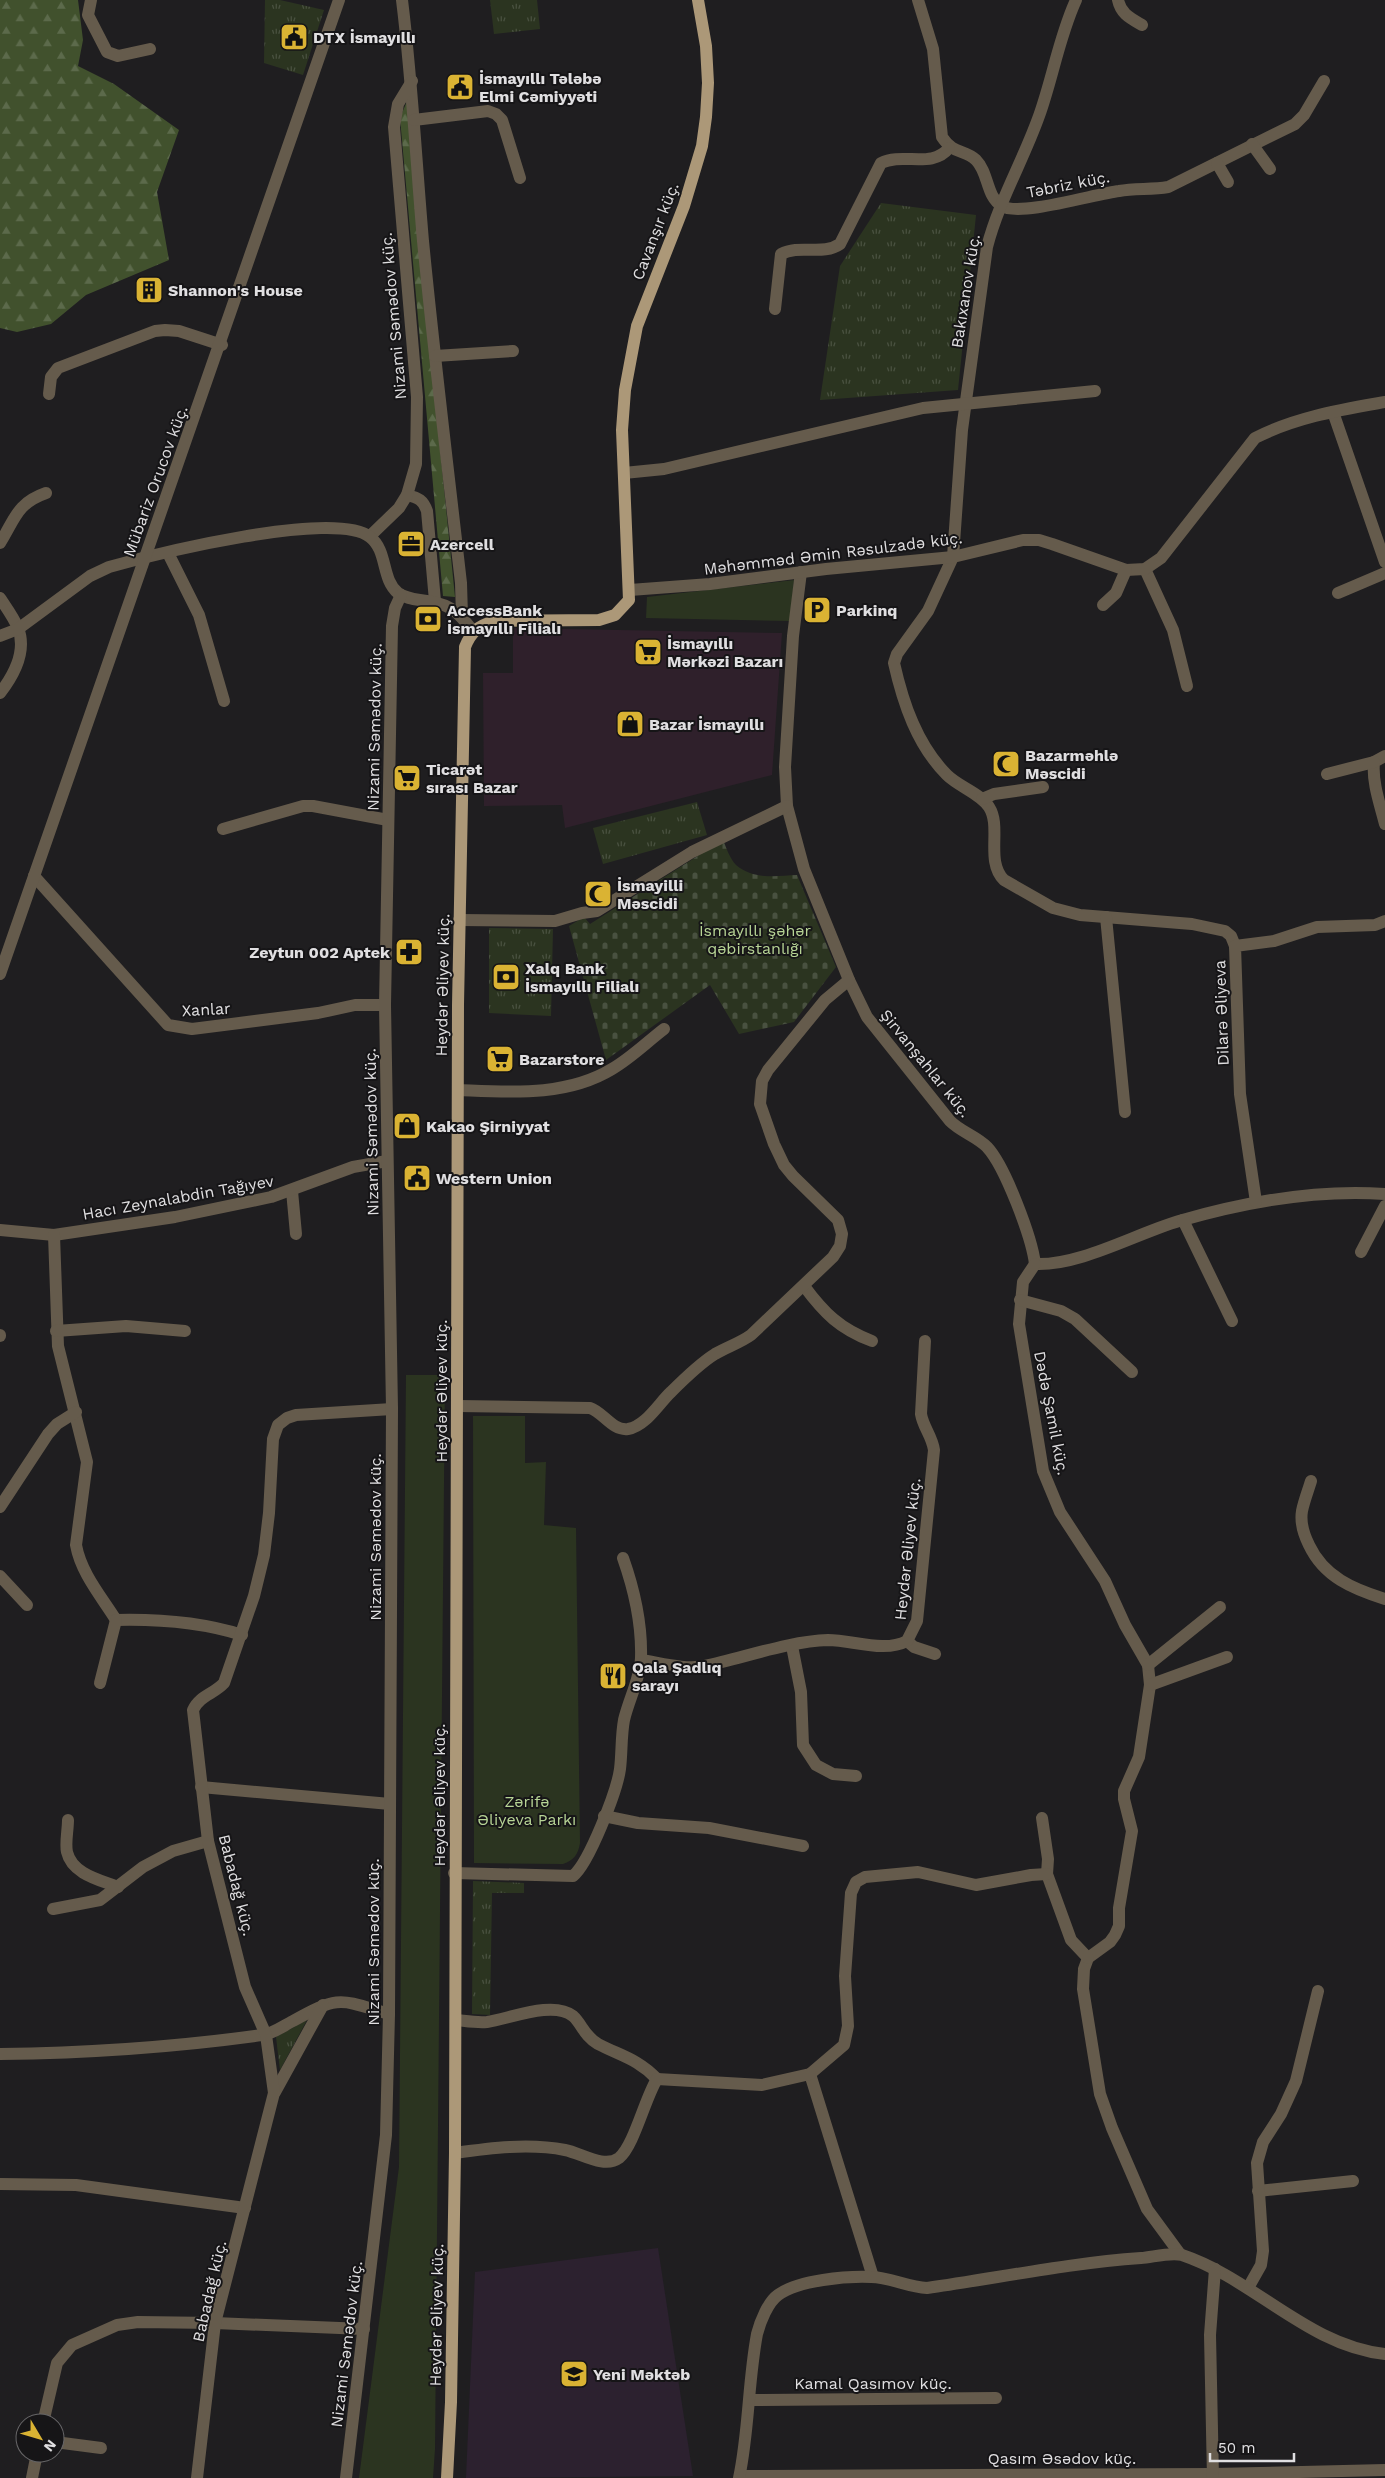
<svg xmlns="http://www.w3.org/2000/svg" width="1385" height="2478" font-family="'Work Sans',sans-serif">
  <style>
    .commercial { fill: #2f202b }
    .education { fill: #2c212f }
    .grass { fill: url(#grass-tufts) }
    .forest { fill: url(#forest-firs) }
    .cemetery { fill: url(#cemetery-stones) }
    .green { fill: #2b3420 }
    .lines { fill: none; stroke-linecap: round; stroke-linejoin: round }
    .minor { stroke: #655b4c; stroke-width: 12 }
    .major { stroke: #ac9878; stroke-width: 12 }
    .labels { text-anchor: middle; stroke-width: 4; stroke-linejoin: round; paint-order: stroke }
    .poi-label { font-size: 16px; font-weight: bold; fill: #e0dfe1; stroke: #161517; text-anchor: start }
    .street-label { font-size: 16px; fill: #e0dfe1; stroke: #161517 }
    .park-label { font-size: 16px; fill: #b7d495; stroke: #161517 }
  </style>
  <defs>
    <pattern id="grass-tufts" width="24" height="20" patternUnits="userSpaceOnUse" patternTransform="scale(1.25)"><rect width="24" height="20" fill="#2b3420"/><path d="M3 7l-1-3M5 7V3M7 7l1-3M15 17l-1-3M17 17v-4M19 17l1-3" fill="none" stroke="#495140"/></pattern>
    <pattern id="forest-firs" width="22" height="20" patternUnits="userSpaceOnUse" patternTransform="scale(1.25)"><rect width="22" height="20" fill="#41512d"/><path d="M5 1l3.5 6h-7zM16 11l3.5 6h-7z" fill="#5c6a4b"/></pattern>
    <pattern id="cemetery-stones" width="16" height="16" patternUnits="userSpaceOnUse" patternTransform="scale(1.25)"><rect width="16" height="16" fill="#2b3420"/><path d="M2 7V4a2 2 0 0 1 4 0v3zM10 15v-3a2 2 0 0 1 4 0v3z" fill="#495140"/></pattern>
  </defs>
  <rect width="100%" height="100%" fill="#1f1e20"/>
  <!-- commercial -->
  <polygon class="commercial" points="513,628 782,633 772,775 565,828 562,805 484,806 483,673 513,673"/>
  <!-- education -->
  <polygon class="education" points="658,2248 693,2476 466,2478 475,2272"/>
  <!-- grass -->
  <g class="grass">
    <polygon points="265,0 280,0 324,10 303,75 264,63"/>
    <polygon points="490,0 537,0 540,29 494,34"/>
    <polygon points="881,203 976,215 958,390 820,400 840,266"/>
    <polygon points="697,802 707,835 603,864 593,828"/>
    <polygon points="489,928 553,929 551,1016 489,1013"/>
    <polygon points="473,1881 524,1883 524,1893 492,1893 490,2015 472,2014"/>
    <polygon points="307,2020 280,2070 276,2037"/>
  </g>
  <!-- forest -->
  <g class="forest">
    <polygon points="0,0 78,0 83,40 78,66 114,84 179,130 157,192 169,260 86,295 51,324 17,332 0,328"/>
    <polygon points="407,101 419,241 455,597 443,596 400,118"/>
  </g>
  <!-- cemetery -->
  <path class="cemetery" d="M 723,840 C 726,847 730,859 736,865 C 753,880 777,876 797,875 L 836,967 L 794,1022 L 739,1034 L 710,985 L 606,1060 L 569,926 L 584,917 L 590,924 Z"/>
  <!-- green -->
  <g class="green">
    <polygon points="794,580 790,621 646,618 647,597"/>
    <polygon points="406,1375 445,1375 435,2449 433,2478 359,2478 399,2167"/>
    <path d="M 473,1416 L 525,1416 L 525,1463 L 546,1462 L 544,1525 L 576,1528 L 580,1843 C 578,1855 574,1860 563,1864 L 474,1863 Z"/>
  </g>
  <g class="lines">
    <!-- minor -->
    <g class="minor">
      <polyline points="91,0 88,15 107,52 118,56 150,49"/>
      <path d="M 402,0 C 412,80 416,160 423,241 C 434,355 448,469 461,583 L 462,616"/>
      <path d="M 918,0 L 933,49 L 942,137 C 954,155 964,149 976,160 C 989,173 986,197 1002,206 C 1019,217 1095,194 1119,191 C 1135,188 1152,190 1168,187 L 1295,124 L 1304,115 L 1324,81"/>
      <path d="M 1076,0 C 1059,37 1053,77 1039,116 C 1023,161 999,201 987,247 L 962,430 L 953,557 L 928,611 L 897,654 L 894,663 C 903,703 917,745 947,775 C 959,787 980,793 989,807 C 1002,827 985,861 1004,880 L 1053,908 L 1080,915 L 1192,924 L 1225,931 L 1231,936 L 1235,946"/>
      <path d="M 1118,0 C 1121,14 1130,18 1142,25"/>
      <polyline points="414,120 488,111 496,114 502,120 520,178"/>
      <polyline points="1252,144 1270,169"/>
      <polyline points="1217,163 1228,182"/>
      <path d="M 775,309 L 781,254 C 800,244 823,256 840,244 L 881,163 C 903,152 932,169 949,148"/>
      <polyline points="435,356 513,351"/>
      <polyline points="49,394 51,377 58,368 155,331 165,330 179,331 222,345"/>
      <polyline points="1333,412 1385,562"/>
      <polyline points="624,473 664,469 923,408 1095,391"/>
      <path d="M 407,495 C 419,498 423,500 427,511 L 435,601"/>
      <polyline points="370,536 399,508 407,495 416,464 417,397 394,127 398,104 412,81"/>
      <path d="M 0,543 C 15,519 17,503 46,493"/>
      <polyline points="168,553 199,615 224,701"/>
      <polyline points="1145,569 1173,630 1187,686"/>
      <path d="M 801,572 L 793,636 L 785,767 L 787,806 L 804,869 L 849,980 L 867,1017 L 950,1121 C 961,1132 976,1136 987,1147 C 1005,1166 1032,1238 1035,1264 C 1080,1266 1135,1234 1179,1221 C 1245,1202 1316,1189 1385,1194"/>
      <path d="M 630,590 L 710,584 L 826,569 L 953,557 L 1023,540 L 1039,540 L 1052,544 L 1126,570 L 1145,569 L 1161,558 L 1255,438 C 1296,417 1340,410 1385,402"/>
      <polyline points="1338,593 1385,573"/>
      <path d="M 0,598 C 6,607 14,618 18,628 C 27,651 14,675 0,693"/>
      <polyline points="1103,605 1116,593 1126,570"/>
      <path d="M 0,636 L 18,629 L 90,576 L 109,567 C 155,554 335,509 370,537 C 388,551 381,579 398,593 C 405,598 412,599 420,600 C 448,603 456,609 473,631"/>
      <path d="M 1385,756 L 1374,762 C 1372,783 1380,804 1385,824"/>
      <polyline points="1327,774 1374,762"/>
      <polyline points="982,799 994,794 1043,787"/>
      <polyline points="223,829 303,806 313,806 388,820"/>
      <polyline points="34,876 168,1025 192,1029 318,1013 355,1005 385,1005"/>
      <polyline points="1106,917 1125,1112"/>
      <polyline points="459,920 555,921 582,913 597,911 692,852 787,806"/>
      <path d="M 0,974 C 113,649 229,325 339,0"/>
      <path d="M 458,1090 C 510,1092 566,1097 612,1069 C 631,1058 647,1042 664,1029"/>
      <polyline points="292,1191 296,1234"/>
      <polyline points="1256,1202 1240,1094 1235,946 1274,941 1317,927 1375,925 1385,921"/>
      <polyline points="1183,1220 1232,1321"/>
      <polyline points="0,1230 54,1235 175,1217 271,1197 353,1167 387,1161"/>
      <path d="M 54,1235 L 58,1346 L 87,1462 L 76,1545 C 81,1573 101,1596 116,1620 C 159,1619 201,1622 242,1635"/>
      <polyline points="1361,1252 1385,1206"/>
      <polyline points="1035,1264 1023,1282 1019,1324 1043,1471 1060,1512 1105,1581 1125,1625 1148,1665 1150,1685 1139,1757 1124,1791 1124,1799 1132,1831 1119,1908 1119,1926 1115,1935 1110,1942 1088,1958 1084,1969 1083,1989 1100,2094 1112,2128 1147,2209 1180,2254"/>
      <path d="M 804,1286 C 824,1313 840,1329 872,1341"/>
      <polyline points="1020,1300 1061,1311 1075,1319 1132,1372"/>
      <polyline points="56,1331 126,1326 185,1331"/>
      <polyline points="0,1335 0,1336"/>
      <path d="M 458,1406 L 590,1408 C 603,1412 612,1431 628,1429 C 646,1426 659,1403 671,1392 C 684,1379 699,1364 715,1354 C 727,1347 740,1343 751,1335 L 833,1257 L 840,1246 L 842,1234 L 838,1220 L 793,1176 L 784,1165 L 774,1144 L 760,1104 L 762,1081 L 768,1070 L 825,1000 L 849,980"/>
      <path d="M 1311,1481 C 1308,1491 1304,1501 1302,1511 C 1300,1523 1304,1535 1309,1545 C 1324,1577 1353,1589 1385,1599"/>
      <polyline points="0,1507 48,1434 57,1424 76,1412"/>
      <polyline points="0,1576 27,1605"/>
      <polyline points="907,1641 914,1647 935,1654"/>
      <polyline points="792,1646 801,1692 803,1745 816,1765 833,1774 856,1776"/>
      <path d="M 641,1660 C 661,1663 685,1670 705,1666 C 743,1658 790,1641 828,1640 C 853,1640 884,1653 907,1641 L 917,1621 L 934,1450 C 932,1436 923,1427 921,1414 L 925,1341"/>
      <polyline points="1148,1665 1220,1607"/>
      <polyline points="100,1683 116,1620"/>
      <polyline points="1150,1685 1227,1657"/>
      <polyline points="201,1787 390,1804"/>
      <polyline points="604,1816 638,1823 709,1828 803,1846"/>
      <polyline points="1042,1818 1048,1859 1047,1874 1071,1940 1088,1958"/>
      <path d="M 68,1820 C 68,1830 65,1843 67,1852 C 72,1874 100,1880 118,1887"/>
      <path d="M 454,1873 L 573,1876 C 589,1863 617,1791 620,1769 C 622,1753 621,1736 624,1720 C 629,1699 640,1679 641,1658 C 642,1624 634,1589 623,1558"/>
      <polyline points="53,1909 100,1900 143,1867 173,1851 208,1841"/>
      <path d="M 456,2020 C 466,2021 477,2023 487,2022 C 509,2019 553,2000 573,2016 C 582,2024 584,2036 598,2044 C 621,2056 638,2059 657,2079"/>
      <path d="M 0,2054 C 87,2053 176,2047 262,2035 C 273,2034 283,2026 293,2021 C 340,1995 339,1999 389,2014"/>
      <polyline points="810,2074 873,2277"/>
      <polyline points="275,2092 323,2005"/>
      <path d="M 455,2153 C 490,2148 529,2143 565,2150 C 581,2153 604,2169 619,2158 C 634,2146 645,2098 657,2079 L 762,2085 L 810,2074 L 844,2045 L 848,2026 L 845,1976 L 851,1893 L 856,1882 L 865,1877 L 918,1872 L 976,1885 L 1031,1875 L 1047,1874"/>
      <polyline points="0,2184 76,2185 245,2208"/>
      <polyline points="1258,2191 1353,2181"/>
      <polyline points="1248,2288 1261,2265 1263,2251 1257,2163 1263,2142 1281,2114 1296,2081 1318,1991"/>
      <polyline points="750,2400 996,2398"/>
      <polyline points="43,2423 57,2363 72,2345 117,2325 138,2322 215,2323 364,2329"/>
      <polyline points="55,2442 101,2448"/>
      <polyline points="740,2476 1213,2474 1385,2470"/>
      <polyline points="32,2478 37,2453"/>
      <path d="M 197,2478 L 215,2323 L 274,2093 L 266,2035 L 245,1987 L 208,1841 L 193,1710 C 199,1696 214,1694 224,1683 L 254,1596 L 264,1555 L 269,1513 L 273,1439 L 278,1425 L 287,1418 L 296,1415 L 392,1409"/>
      <polyline points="346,2478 386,2135 389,2014 392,1409 385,1005 392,626 395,608 401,595"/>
      <path d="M 739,2478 C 749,2431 748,2382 757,2334 C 760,2322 768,2302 778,2295 C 799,2280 846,2276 871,2277 C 889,2277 908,2287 927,2288 C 998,2278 1069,2263 1141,2258 C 1153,2257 1171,2252 1182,2255 C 1254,2279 1308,2346 1385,2354"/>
      <polyline points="1213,2478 1210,2335 1215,2269"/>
    </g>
    <!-- major -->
    <path class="major" d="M 447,2478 L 451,2402 L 455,2153 L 458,1005 L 465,647 C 471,632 478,626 494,621 L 599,620 L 615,615 L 629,600 L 622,430 L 625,390 L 637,326 L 684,206 L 702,146 L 706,117 L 708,83 L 706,46 L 698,0"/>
  </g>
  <!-- icons -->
  <defs>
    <symbol id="civic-square" viewBox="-11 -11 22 22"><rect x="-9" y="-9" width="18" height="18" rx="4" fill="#dab333" stroke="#161517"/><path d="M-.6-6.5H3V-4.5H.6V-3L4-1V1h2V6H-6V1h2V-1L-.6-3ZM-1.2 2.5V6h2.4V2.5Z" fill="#111"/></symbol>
    <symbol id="building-square" viewBox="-11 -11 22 22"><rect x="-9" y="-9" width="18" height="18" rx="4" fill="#dab333" stroke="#161517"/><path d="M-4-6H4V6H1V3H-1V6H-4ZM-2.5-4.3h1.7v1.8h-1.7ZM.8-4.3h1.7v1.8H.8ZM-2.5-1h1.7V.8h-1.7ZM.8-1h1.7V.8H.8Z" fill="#111"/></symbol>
    <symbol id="office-square" viewBox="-11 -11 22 22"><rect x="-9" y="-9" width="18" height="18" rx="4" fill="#dab333" stroke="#161517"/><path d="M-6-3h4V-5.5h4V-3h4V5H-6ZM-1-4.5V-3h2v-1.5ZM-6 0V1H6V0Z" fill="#111"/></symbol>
    <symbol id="parking-square" viewBox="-11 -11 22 22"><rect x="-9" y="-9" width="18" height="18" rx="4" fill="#dab333" stroke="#161517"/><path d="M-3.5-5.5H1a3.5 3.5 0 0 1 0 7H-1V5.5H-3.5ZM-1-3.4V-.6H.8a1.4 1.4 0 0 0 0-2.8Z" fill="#111"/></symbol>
    <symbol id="bank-square" viewBox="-11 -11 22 22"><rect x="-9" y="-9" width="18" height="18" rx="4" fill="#dab333" stroke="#161517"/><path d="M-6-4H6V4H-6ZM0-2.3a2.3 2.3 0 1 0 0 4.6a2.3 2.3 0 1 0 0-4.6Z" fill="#111"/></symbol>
    <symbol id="supermarket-square" viewBox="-11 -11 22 22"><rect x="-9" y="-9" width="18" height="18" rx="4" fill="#dab333" stroke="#161517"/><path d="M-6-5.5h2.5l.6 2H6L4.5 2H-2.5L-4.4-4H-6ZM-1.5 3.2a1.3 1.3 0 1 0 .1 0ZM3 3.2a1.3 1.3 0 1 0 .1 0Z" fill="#111"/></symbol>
    <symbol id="shop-square" viewBox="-11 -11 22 22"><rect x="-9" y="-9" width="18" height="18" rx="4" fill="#dab333" stroke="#161517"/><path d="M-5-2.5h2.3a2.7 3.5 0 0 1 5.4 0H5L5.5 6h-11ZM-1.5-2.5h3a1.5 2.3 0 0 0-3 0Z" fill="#111"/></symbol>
    <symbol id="mosque-square" viewBox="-11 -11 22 22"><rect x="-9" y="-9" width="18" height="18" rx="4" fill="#dab333" stroke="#161517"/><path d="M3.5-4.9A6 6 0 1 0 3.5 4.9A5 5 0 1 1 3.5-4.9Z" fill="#111"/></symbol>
    <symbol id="pharmacy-square" viewBox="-11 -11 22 22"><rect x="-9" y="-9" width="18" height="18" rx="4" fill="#dab333" stroke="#161517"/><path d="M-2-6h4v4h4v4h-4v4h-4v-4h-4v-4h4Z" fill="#111"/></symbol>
    <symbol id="restaurant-square" viewBox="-11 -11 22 22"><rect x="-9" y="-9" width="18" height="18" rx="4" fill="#dab333" stroke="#161517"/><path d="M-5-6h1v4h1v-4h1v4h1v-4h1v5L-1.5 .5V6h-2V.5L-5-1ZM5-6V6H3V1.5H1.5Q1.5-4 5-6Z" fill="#111"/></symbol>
    <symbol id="school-square" viewBox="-11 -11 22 22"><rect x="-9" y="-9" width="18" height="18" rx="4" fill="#dab333" stroke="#161517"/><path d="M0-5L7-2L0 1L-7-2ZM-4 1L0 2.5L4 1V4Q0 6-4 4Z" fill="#111"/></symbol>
  </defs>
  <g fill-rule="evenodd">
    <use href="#civic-square" x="278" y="21" width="32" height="32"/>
    <use href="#civic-square" x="444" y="71" width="32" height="32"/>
    <use href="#building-square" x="133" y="274" width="32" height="32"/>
    <use href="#office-square" x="395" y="528" width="32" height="32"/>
    <use href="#parking-square" x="801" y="594" width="32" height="32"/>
    <use href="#bank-square" x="412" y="603" width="32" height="32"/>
    <use href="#supermarket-square" x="632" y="636" width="32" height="32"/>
    <use href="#shop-square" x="614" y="708" width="32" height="32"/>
    <use href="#mosque-square" x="990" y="748" width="32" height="32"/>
    <use href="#supermarket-square" x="391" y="762" width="32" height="32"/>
    <use href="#mosque-square" x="582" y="878" width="32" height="32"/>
    <use href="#pharmacy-square" x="393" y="936" width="32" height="32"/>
    <use href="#bank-square" x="490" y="961" width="32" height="32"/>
    <use href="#supermarket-square" x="484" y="1043" width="32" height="32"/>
    <use href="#shop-square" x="391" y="1110" width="32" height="32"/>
    <use href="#civic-square" x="401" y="1162" width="32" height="32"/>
    <use href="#restaurant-square" x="597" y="1660" width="32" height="32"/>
    <use href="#school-square" x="558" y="2358" width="32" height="32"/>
  </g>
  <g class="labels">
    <!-- poi labels -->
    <g class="poi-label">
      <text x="313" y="43">DTX İsmayıllı</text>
      <text x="479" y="84">İsmayıllı Tələbə<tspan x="479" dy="18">Elmi Cəmiyyəti</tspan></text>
      <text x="168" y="296">Shannon's House</text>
      <text x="430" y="550">Azercell</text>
      <text x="447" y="616">AccessBank<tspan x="447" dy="18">İsmayıllı Filialı</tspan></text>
      <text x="836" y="616">Parkinq</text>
      <text x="667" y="649">İsmayıllı<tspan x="667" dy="18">Mərkəzi Bazarı</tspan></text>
      <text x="649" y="730">Bazar İsmayıllı</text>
      <text x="1025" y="761">Bazarməhlə<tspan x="1025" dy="18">Məscidi</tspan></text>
      <text x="426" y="775">Ticarət<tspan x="426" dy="18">sırası Bazar</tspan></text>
      <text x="617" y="891">İsmayilli<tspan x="617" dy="18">Məscidi</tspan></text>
      <text x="390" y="958" text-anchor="end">Zeytun 002 Aptek</text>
      <text x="525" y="974">Xalq Bank<tspan x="525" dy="18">İsmayıllı Filialı</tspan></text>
      <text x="519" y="1065">Bazarstore</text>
      <text x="426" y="1132">Kakao Şirniyyat</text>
      <text x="436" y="1184">Western Union</text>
      <text x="632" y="1673">Qala Şadlıq<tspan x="632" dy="18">sarayı</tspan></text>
      <text x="593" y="2380">Yeni Məktəb</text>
    </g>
    <!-- street labels -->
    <g class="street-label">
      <text transform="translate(1068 184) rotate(-11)" y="6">Təbriz küç.</text>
      <text transform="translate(655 231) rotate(-69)" y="6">Cavanşır küç.</text>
      <text transform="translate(965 291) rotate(-81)" y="6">Bakıxanov küç.</text>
      <text transform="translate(393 316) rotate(-95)" y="6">Nizami Səmədov küç.</text>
      <text transform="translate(155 481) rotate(-70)" y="6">Mübariz Orucov küç.</text>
      <text transform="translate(833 553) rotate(-7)" y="6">Məhəmməd Əmin Rəsulzadə küç.</text>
      <text transform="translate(374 727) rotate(-89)" y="6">Nizami Səmədov küç.</text>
      <text transform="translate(442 985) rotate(-89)" y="6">Heydər Əliyev küç.</text>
      <text transform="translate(206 1009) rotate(-3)" y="6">Xanlar</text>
      <text transform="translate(1221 1013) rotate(-92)" y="6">Dilarə Əliyeva</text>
      <text transform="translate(926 1063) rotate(51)" y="6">Şirvanşahlar küç.</text>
      <text transform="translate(371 1132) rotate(-91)" y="6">Nizami Səmədov küç.</text>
      <text transform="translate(178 1197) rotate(-10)" y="6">Hacı Zeynalabdin Tağıyev</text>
      <text transform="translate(441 1391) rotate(-90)" y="6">Heydər Əliyev küç.</text>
      <text transform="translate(1052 1413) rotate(79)" y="6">Dədə Şamil küç.</text>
      <text transform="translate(375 1537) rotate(-90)" y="6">Nizami Səmədov küç.</text>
      <text transform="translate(907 1549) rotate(-84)" y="6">Heydər Əliyev küç.</text>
      <text transform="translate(439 1795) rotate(-90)" y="6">Heydər Əliyev küç.</text>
      <text transform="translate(237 1885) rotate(76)" y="6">Babadağ küç.</text>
      <text transform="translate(373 1942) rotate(-90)" y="6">Nizami Səmədov küç.</text>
      <text transform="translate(209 2291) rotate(-77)" y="6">Babadağ küç.</text>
      <text transform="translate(436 2315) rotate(-89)" y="6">Heydər Əliyev küç.</text>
      <text transform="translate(346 2344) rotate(-83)" y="6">Nizami Səmədov küç.</text>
      <text x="873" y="2389">Kamal Qasımov küç.</text>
      <text x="1062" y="2464">Qasım Əsədov küç.</text>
    </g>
    <!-- park labels -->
    <g class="park-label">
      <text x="755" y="936">İsmayıllı şəhər<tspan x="755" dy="18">qəbirstanlığı</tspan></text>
      <text x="527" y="1807">Zərifə<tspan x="527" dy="18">Əliyeva Parkı</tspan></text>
    </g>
  </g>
  <!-- north arrow -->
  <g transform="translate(40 2438) rotate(128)"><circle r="24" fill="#161517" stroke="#676668"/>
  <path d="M0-4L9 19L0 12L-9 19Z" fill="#dab333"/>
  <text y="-8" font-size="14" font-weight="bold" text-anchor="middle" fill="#e0dfe1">N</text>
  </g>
  <!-- scale -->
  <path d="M1210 2453v8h84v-8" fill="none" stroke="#e0dfe1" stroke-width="2.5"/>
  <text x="1218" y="2453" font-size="15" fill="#e0dfe1" stroke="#161517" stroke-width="4" paint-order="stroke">50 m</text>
</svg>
